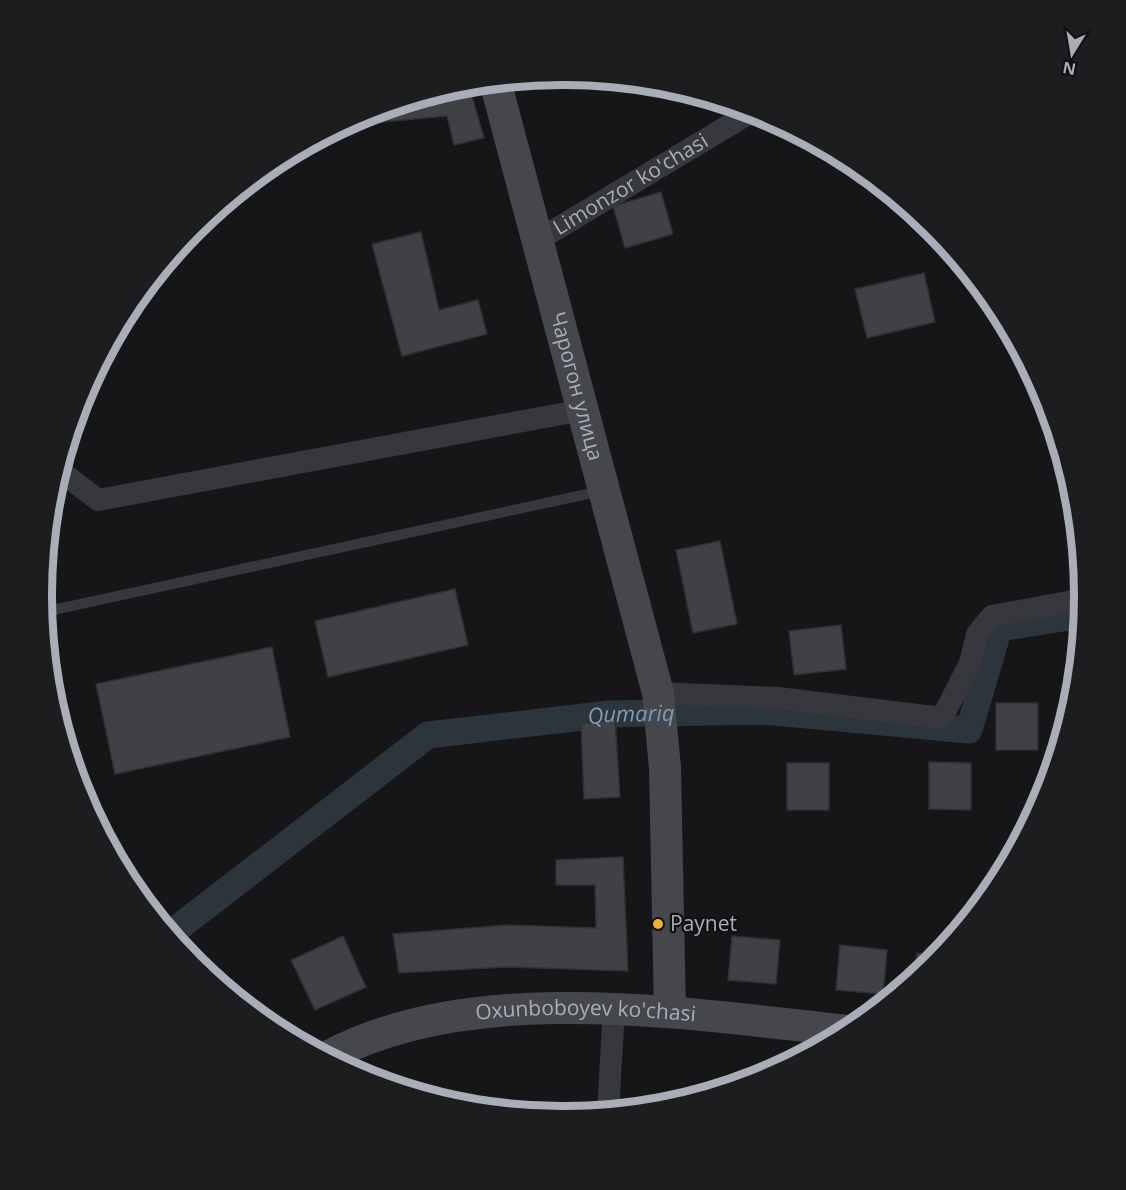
<svg xmlns="http://www.w3.org/2000/svg" width="1126" height="1190" font-family="'Open Sans',sans-serif">
  <style>
    .lines { fill: none; stroke-linecap: round; stroke-linejoin: round }
    .canal { stroke: #2c353c; stroke-width: 27 }
    .building { fill: #404145; stroke: #303034; stroke-width: 1.5 }
    .lane { stroke: #37383d; stroke-width: 10 }
    .street { stroke: #37383d; stroke-width: 22 }
    .secondary { stroke: #45474d; stroke-width: 32 }
    .poi-dot { fill: #f2b134; stroke: #111113; stroke-width: 2 }
    .labels { text-anchor: middle; stroke-width: 4.5; stroke-linejoin: round; paint-order: stroke }
    .street-label { font-size: 21px; fill: #a8adb8; stroke: #111113 }
    .poi-label { font-size: 21px; fill: #a8adb8; stroke: #111113; text-anchor: start }
    .water-label { font-size: 22px; font-style: italic; fill: #7f9bb3; stroke: #111113 }
    .rim { fill: none; stroke: #a8adb8; stroke-width: 8 }
  </style>
  <rect width="100%" height="100%" fill="#161618"/>
  <g class="lines">
    <!-- canal -->
    <path class="canal" id="s1" d="M 170,934 L 428,735 L 609,714 L 763,711 L 969,730 L 999,628 L 1082,615"/>
  </g>
  <!-- building -->
  <g class="building">
    <polygon points="468,83 484,138 454,145 447,116 340,126 364,114"/>
    <polygon points="661,192 673,234 625,248 613,206"/>
    <polygon points="421,232 439,310 478,300 487,334 402,356 372,244"/>
    <polygon points="924,273 935,322 867,338 855,289"/>
    <polygon points="720,541 737,624 693,633 676,550"/>
    <polygon points="455,589 468,645 328,677 315,621"/>
    <polygon points="841,625 846,669 794,675 789,631"/>
    <polygon points="272,647 290,737 115,774 96,684"/>
    <polygon points="51,668 71,758 52,696"/>
    <polygon points="1068,702 1072,702 1068,717"/>
    <rect x="996" y="703" width="42" height="47"/>
    <polygon points="615,719 620,797 584,799 581,724"/>
    <polygon points="929,762 971,763 971,810 929,809"/>
    <rect x="787" y="763" width="42" height="47"/>
    <polygon points="623,857 628,971 506,967 399,973 393,934 506,925 596,928 595,885 556,885 556,860"/>
    <polygon points="343,936 366,987 315,1010 291,960"/>
    <polygon points="732,936 780,940 776,984 728,980"/>
    <polygon points="840,945 887,950 883,994 836,990"/>
    <polygon points="917,953 939,955 915,977"/>
    <polygon points="646,1099 678,1102 645,1108"/>
  </g>
  <g class="lines">
    <!-- lane -->
    <polyline class="lane" points="44,612 601,491"/>
    <!-- street -->
    <g class="street">
      <path id="s2" d="M 538,240 L 753,111"/>
      <polyline points="59,470 98,500 583,410"/>
      <polyline points="658,693 778,698 942,718 970,663 977,634 992,616 1084,599"/>
      <polyline points="608,1112 614,1008"/>
    </g>
    <!-- secondary -->
    <g class="secondary">
      <path id="s3" d="M 495,81 L 658,693 L 665,768 L 670,1012"/>
      <path id="s4" d="M 327,1057 C 473,978 689,1014 848,1031"/>
    </g>
  </g>
  <!-- markers -->
  <circle class="poi-dot" cx="658" cy="924" r="6"/>
  <g class="labels">
    <!-- street labels -->
    <g class="street-label">
      <text dy="7" stroke="none"><textPath href="#s2" startOffset="108">Limonzor ko'chasi</textPath></text>
      <text dy="7" stroke="none"><textPath href="#s3" startOffset="316">Чарогон улица</textPath></text>
      <text dy="7" stroke="none"><textPath href="#s4" startOffset="266">Oxunboboyev ko'chasi</textPath></text>
    </g>
    <!-- poi labels -->
    <g class="poi-label">
      <text x="670" y="931">Paynet</text>
    </g>
    <!-- water labels -->
    <g class="water-label">
      <text dy="8" stroke="none"><textPath href="#s1" startOffset="530">Qumariq</textPath></text>
    </g>
  </g>
  <!-- crop -->
  <path d="M0 0H1126V1190H0ZM562 85H564A510 510 0 0 1 1074 595V596A510 510 0 0 1 564 1106H562A510 510 0 0 1 52 596V595A510 510 0 0 1 562 85Z" fill="#1d1d20" fill-rule="evenodd"/>
  <path class="rim" d="M562 85H564A510 510 0 0 1 1074 595V596A510 510 0 0 1 564 1106H562A510 510 0 0 1 52 596V595A510 510 0 0 1 562 85Z"/>
  <!-- north arrow -->
  <g transform="translate(1072 54) rotate(191)" stroke="#111113" stroke-width="4.5" paint-order="stroke">
  <path d="M0-4.5L10 22L0 15L-10 22Z" fill="#a8adb8"/>
  <text y="-9" font-size="16" font-weight="bold" text-anchor="middle" fill="#a8adb8">N</text>
  </g>
</svg>
